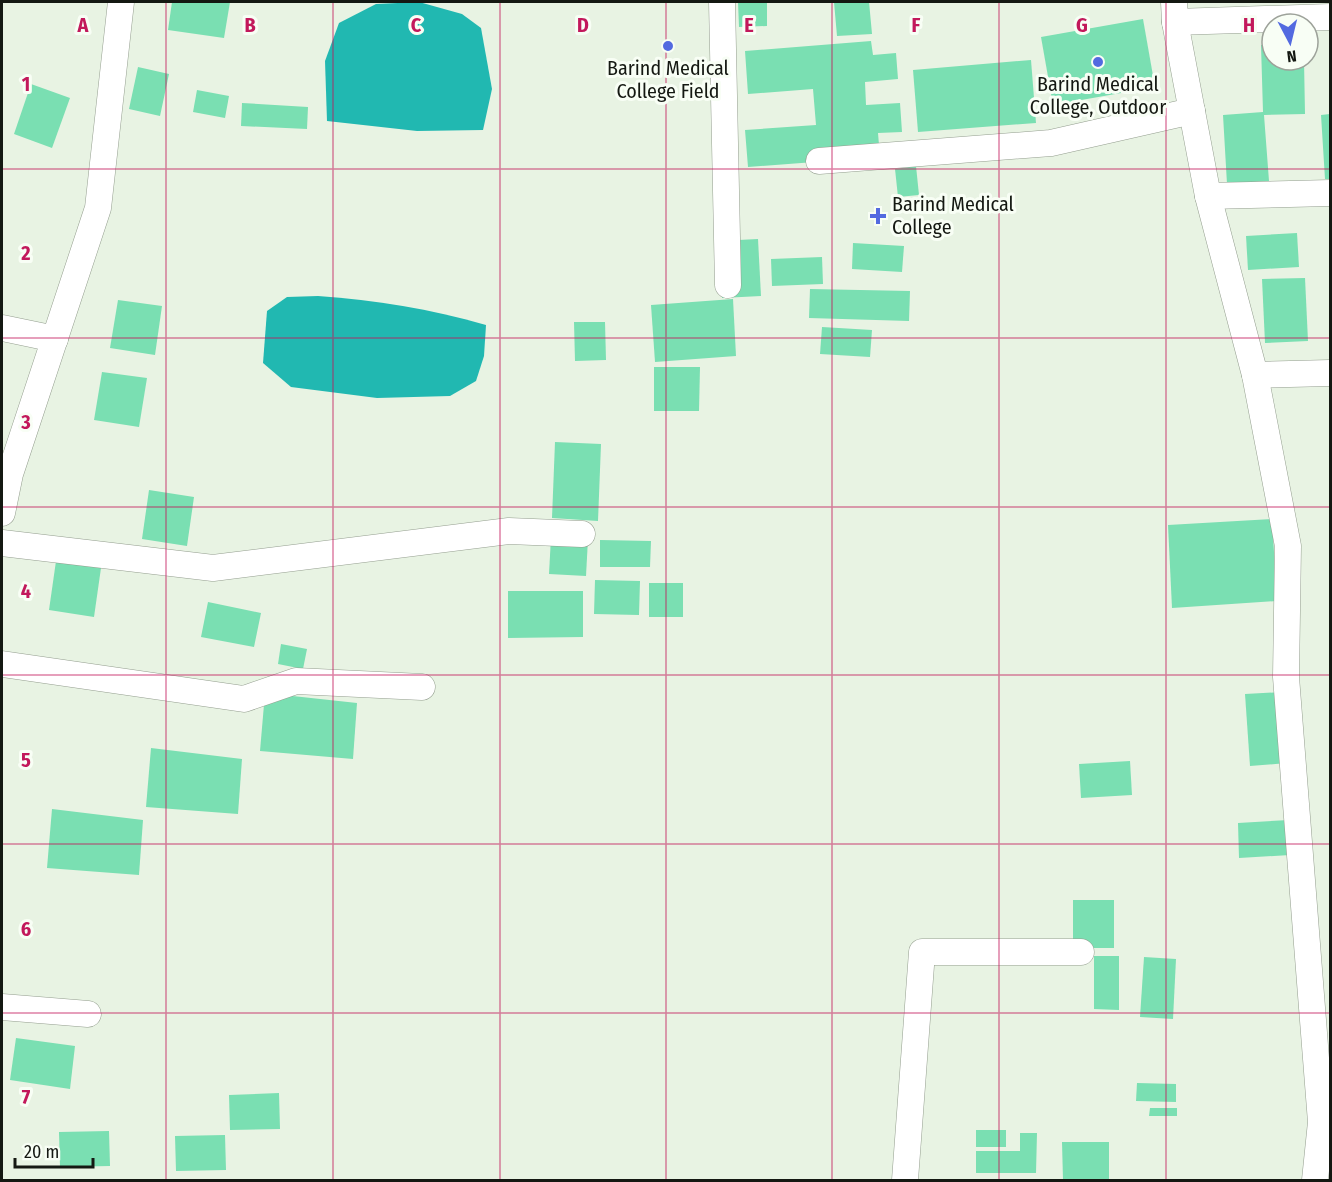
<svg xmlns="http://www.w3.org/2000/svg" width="1332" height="1182" font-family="'Fira Sans Condensed',sans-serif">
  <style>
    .water { fill: #21b8b1 }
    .building { fill: #7adfb2 }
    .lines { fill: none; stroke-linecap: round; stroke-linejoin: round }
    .street-casing { stroke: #949e8f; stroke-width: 27 }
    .street { stroke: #fff; stroke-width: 26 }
    .grid { fill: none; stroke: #c2185b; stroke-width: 1.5; stroke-opacity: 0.55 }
    .poi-dot { fill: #536ae0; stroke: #f8fef5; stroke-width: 2 }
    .labels { text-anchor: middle; stroke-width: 6; stroke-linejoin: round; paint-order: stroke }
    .poi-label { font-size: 20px; fill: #141812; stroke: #f8fef5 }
    .grid-label { font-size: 20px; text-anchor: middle; font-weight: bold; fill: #c2185b; stroke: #f8fef5; stroke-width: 6; stroke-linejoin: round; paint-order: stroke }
  </style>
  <rect width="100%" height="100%" fill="#e8f3e3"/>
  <!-- water -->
  <g class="water">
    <polygon points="419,2 462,14 481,28 492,89 483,130 417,131 327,121 325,61 339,23 376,4"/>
    <path d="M 318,296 C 376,300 430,309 486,325 L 484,356 L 476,381 L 450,396 L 377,398 L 291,387 L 263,363 L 267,311 L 287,297 Z"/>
  </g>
  <!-- building -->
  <g class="building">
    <polygon points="172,2 230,2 224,38 168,30"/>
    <polygon points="738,2 767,2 767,26 739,27"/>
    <polygon points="834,2 869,2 872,34 837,36"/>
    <polygon points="1143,19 1155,87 1053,105 1041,37"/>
    <polygon points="871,41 873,55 896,53 898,79 865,82 866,105 900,103 902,132 878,133 880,157 748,167 745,130 816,125 813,89 748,94 745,51"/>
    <polygon points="1261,45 1272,45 1272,60 1304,60 1305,114 1264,115 1269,181 1227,184 1223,115 1263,112"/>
    <polygon points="1031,60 1036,123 918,132 913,70"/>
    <polygon points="138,67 169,74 160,116 129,109"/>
    <polygon points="31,84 70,98 52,148 14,134"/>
    <polygon points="197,90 229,96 225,118 193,112"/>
    <polygon points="242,103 308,107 307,129 241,126"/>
    <polygon points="1330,114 1330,179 1325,179 1321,115"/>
    <polygon points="916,166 919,195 898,197 895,169"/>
    <polygon points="1297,233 1299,267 1248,270 1246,236"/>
    <polygon points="758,239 761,296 722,298 719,241"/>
    <polygon points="853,243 904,246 902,272 852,269"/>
    <polygon points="822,257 823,284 772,286 771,259"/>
    <polygon points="1305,278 1308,341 1265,343 1262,279"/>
    <polygon points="810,289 910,291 909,321 809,318"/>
    <polygon points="733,299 736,356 655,362 651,305"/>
    <polygon points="118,300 162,306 155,355 110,348"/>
    <polygon points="574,322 605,322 606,360 575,361"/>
    <polygon points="822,327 872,330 870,357 820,354"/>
    <polygon points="654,367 700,367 699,411 654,411"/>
    <polygon points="102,372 147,378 139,427 94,420"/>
    <polygon points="555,442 601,444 598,521 552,518"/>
    <polygon points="149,490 194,497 187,546 142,539"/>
    <polygon points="1272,519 1277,601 1172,608 1168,525"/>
    <polygon points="551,537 588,539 586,576 549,574"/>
    <polygon points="600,540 651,541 650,567 600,567"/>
    <polygon points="56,561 101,568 94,617 49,610"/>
    <polygon points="595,580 640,581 639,615 594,614"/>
    <rect x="649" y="583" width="34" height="34"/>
    <polygon points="508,591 583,591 583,637 508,638"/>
    <polygon points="208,602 261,613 254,647 201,637"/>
    <polygon points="281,644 307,649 303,669 278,664"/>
    <polygon points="1282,692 1287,763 1250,766 1245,694"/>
    <polygon points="265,693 357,703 353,759 260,751"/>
    <polygon points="151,748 242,759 238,814 146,807"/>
    <polygon points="1130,761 1132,795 1081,798 1079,764"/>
    <polygon points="52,809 143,820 139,875 47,868"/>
    <polygon points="1289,820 1290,855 1239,858 1238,823"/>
    <rect x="1073" y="900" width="41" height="48"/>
    <polygon points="1094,956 1119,956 1119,1010 1094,1009"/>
    <polygon points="1144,957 1176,959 1173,1019 1140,1017"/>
    <polygon points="16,1038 75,1046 70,1089 10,1080"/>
    <polygon points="1137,1083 1176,1084 1176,1102 1136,1101"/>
    <polygon points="279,1093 280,1129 230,1130 229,1095"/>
    <polygon points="1150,1108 1177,1108 1177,1116 1149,1116"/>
    <rect x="976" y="1130" width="30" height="17"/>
    <polygon points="109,1131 110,1166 60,1167 59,1132"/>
    <polygon points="1020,1133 1037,1133 1036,1173 976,1173 976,1151 1020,1151"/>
    <polygon points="225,1135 226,1170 176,1171 175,1136"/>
    <polygon points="1062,1142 1109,1142 1109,1180 1063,1180"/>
  </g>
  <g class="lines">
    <defs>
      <g id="street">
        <polyline points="722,2 728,285"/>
        <polyline points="1174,2 1175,22 1208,196 1255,375 1288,546 1286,677 1321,1122 1315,1180"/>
        <polyline points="1175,22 1330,17"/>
        <polyline points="819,161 1051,143 1192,111"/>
        <polyline points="1208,196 1330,193"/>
        <polyline points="2,328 55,339"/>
        <polyline points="1255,375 1330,373"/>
        <polyline points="2,513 10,474 98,208 121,2"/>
        <polyline points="2,543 213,568 509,531 582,534"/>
        <polyline points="2,664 244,699 296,681 422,687"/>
        <polyline points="2,1007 88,1014"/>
        <polyline points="905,1180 922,952 1081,952"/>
      </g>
    </defs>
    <!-- street casing -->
    <use href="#street" class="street-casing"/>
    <!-- street -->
    <use href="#street" class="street"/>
  </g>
  <!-- grid -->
  <path class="grid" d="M 166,2 L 166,1180M 333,2 L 333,1180M 500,2 L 500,1180M 666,2 L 666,1180M 832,2 L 832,1180M 999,2 L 999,1180M 1166,2 L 1166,1180M 2,169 L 1330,169M 2,338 L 1330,338M 2,507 L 1330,507M 2,675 L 1330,675M 2,844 L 1330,844M 2,1013 L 1330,1013"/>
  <!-- markers -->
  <g class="poi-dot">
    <circle cx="668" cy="46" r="6"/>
    <circle cx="1098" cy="62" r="6"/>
    <path d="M875 207h6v6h6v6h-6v6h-6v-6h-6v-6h6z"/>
  </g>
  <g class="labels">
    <!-- poi labels -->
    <g class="poi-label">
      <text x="668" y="75">Barind Medical<tspan x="668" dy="23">College Field</tspan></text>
      <text x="1098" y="91">Barind Medical<tspan x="1098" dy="23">College, Outdoor</tspan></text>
      <text x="892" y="211" text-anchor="start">Barind Medical<tspan x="892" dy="23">College</tspan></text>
    </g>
  </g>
  <g class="grid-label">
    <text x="83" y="32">A</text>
    <text x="250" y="32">B</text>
    <text x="416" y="32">C</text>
    <text x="583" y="32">D</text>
    <text x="749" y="32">E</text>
    <text x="916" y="32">F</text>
    <text x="1082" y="32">G</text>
    <text x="1249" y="32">H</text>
    <text x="26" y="91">1</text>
    <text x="26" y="260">2</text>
    <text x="26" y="429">3</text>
    <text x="26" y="598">4</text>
    <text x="26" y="767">5</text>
    <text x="26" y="936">6</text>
    <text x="26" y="1104">7</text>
  </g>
  <!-- border -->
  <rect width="1332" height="1182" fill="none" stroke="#141812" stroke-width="6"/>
  <!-- north arrow -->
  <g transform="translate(1290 42) rotate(173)"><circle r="28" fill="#f8fef5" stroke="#9da29a" stroke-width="1.5"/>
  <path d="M0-4.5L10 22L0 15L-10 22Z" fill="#536ae0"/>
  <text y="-9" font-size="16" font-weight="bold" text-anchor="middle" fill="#141812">N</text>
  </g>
  <!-- scale -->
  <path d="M15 1158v9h78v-9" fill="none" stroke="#141812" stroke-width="3"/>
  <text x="24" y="1158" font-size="18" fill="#141812" stroke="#f8fef5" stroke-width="4.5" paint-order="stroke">20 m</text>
</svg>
